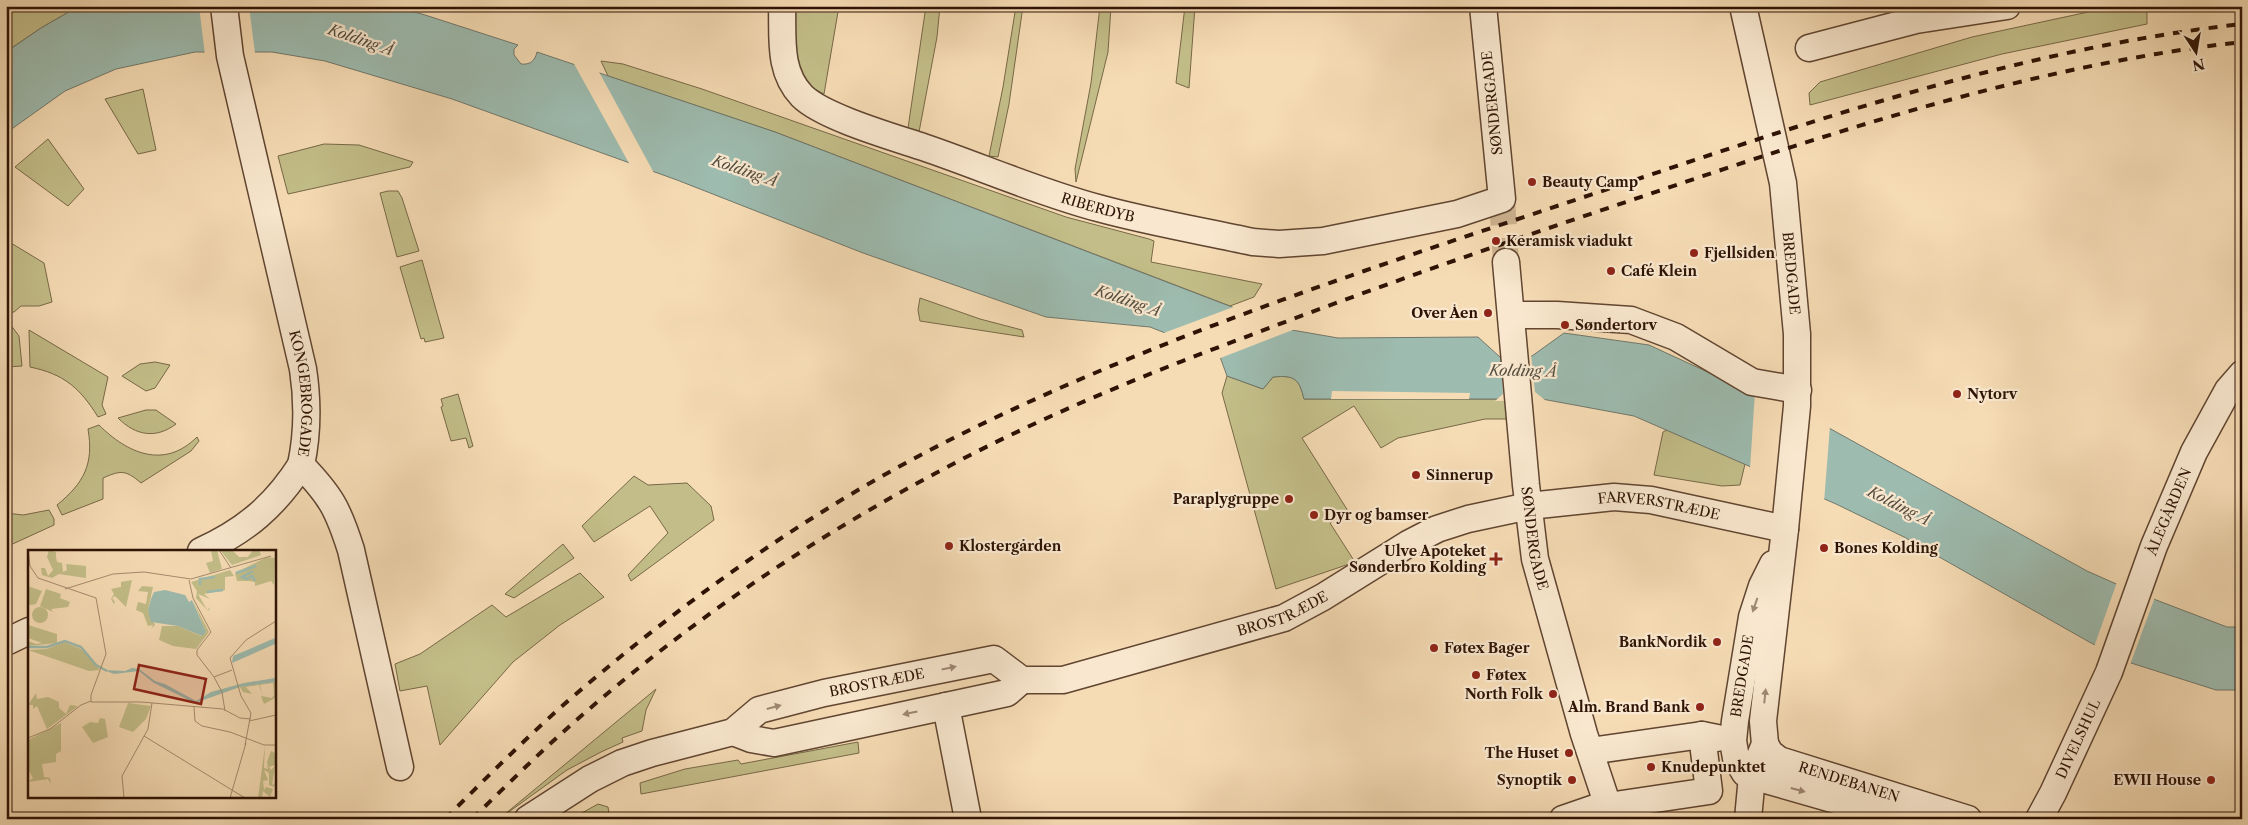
<svg xmlns="http://www.w3.org/2000/svg" width="2248" height="825" font-family="'Libre Caslon Text',serif">
  <style>
    .green { fill: #c3be89; stroke: #786847 }
    .water { fill: #9dbbaf; stroke: #71786b }
    .pier { fill: #f6dcb5 }
    .lines { fill: none; stroke-linecap: round; stroke-linejoin: round }
    .street-tunnel { stroke: #ceb492; stroke-width: 26; stroke-dasharray: 26 13; stroke-linecap: butt }
    .street-casing { stroke: #604531; stroke-width: 29 }
    .street { stroke: #f9e8cf; stroke-width: 26 }
    .rail { stroke: #2e1305; stroke-width: 4; stroke-dasharray: 9 9; stroke-linecap: butt }
    .oneway { fill: #9e8874 }
    .poi-dot { fill: #8f2418; stroke: #f9e8cf; stroke-width: 2 }
    .labels { text-anchor: middle; stroke-width: 4.5; stroke-linejoin: round; paint-order: stroke }
    .street-label { font-size: 14px; fill: #2e1305; stroke: #f9e8cf }
    .poi-label { font-size: 14px; font-weight: bold; fill: #2e1305; stroke: #f9e8cf; text-anchor: start }
    .water-label { font-size: 15px; font-style: italic; fill: #554e40; stroke: #f9e8cf }
    .inset-river { fill: none; stroke: #9dbbaf; stroke-width: 2.5 }
    .inset-road { fill: none; stroke: #a68c6f; stroke-width: 1 }
    .view { fill: #8f2418; fill-opacity: 0.15; stroke: #8f2418; stroke-width: 2.5 }
    .inset-edge { fill: none; stroke: #2e1305; stroke-width: 2.5 }
  </style>
  <rect width="100%" height="100%" fill="#f6dcb5"/>
  <filter id="stains"><feTurbulence type="fractalNoise" baseFrequency=".004" numOctaves="4"/><feColorMatrix values="0 0 0 0 .2 0 0 0 0 .09 0 0 0 0 .02 0 0 0 .5 -.17"/></filter>
  <radialGradient id="worn" r=".72"><stop offset=".6" stop-color="#630" stop-opacity="0"/><stop offset="1" stop-color="#630" stop-opacity=".3"/></radialGradient>
  <!-- green -->
  <g class="green">
    <polygon points="6,6 79,6 41,28 10,49 6,31"/>
    <polygon points="796,6 839,6 824,94 805,84 794,65"/>
    <polygon points="926,6 940,6 937,37 919,132 908,128"/>
    <polygon points="1016,6 1023,6 1009,104 998,157 989,156 1003,87"/>
    <polygon points="1100,6 1111,6 1108,52 1076,182 1075,169 1091,83"/>
    <polygon points="1185,6 1195,6 1189,88 1176,83"/>
    <polygon points="2116,6 2147,6 2147,24 2002,54 1810,105 1809,93 1820,82 1972,37"/>
    <polygon points="601,61 623,64 702,89 1066,217 1149,239 1154,241 1151,262 1262,284 1254,297 1230,306 775,132 608,76"/>
    <polygon points="143,89 156,150 138,154 105,99"/>
    <polygon points="48,139 84,189 68,206 15,167"/>
    <polygon points="324,144 359,145 413,162 410,167 288,194 278,156"/>
    <polygon points="388,191 398,191 402,198 419,251 397,257 380,193"/>
    <polygon points="6,240 44,263 52,302 39,306 21,306 14,312 6,313 12,295 6,290"/>
    <polygon points="422,260 444,338 425,342 424,338 421,339 400,267"/>
    <polygon points="920,298 980,319 1022,330 1024,337 920,321 918,310"/>
    <polygon points="6,324 10,324 19,336 22,366 6,367"/>
    <path d="M 29,330 L 108,377 L 102,405 L 106,414 L 98,417 C 80,388 64,374 30,367 Z"/>
    <polygon points="155,362 170,365 155,388 146,391 122,376 140,364"/>
    <path d="M 1227,376 L 1263,389 L 1273,377 C 1294,375 1299,378 1304,399 L 1514,399 L 1512,419 L 1485,419 L 1398,438 L 1381,448 L 1354,406 L 1302,438 L 1348,511 L 1330,523 L 1355,562 L 1276,589 L 1222,393 Z"/>
    <polygon points="458,394 473,446 469,448 466,438 451,441 441,407 443,406 441,399"/>
    <path d="M 146,410 L 156,410 L 176,424 C 156,439 136,436 118,418 Z"/>
    <path d="M 99,425 C 127,453 164,470 197,437 L 199,441 L 191,451 L 141,483 C 126,470 121,470 103,478 L 103,499 L 62,515 L 57,505 C 84,483 94,464 88,429 Z"/>
    <polygon points="1667,430 1745,464 1740,485 1722,486 1654,475 1663,432"/>
    <polygon points="634,476 648,485 687,483 711,506 714,520 631,581 628,575 668,533 650,506 594,542 582,526"/>
    <polygon points="49,510 54,519 54,525 6,547 6,513 23,515"/>
    <polygon points="563,544 574,558 514,598 505,594"/>
    <polygon points="580,573 604,597 560,625 513,662 440,745 427,686 400,691 395,664 420,654 492,605 506,617"/>
    <polygon points="656,689 646,710 642,731 622,738 623,742 601,752 567,770 499,819"/>
    <polygon points="858,742 859,753 641,794 640,783 685,769 738,760 741,764"/>
    <polygon points="598,804 608,807 610,819 571,819"/>
  </g>
  <!-- water -->
  <path class="water" d="M 79,6 L 389,6 L 422,14 L 518,45 L 514,49 L 514,55 L 521,64 C 530,65 535,61 537,52 L 775,132 L 1292,330 L 1338,338 L 1478,337 L 1500,357 L 1532,356 L 1564,333 L 1649,345 L 1829,428 L 2087,571 L 2130,590 L 2227,627 L 2242,627 L 2242,690 L 2216,690 L 2131,663 L 2091,643 L 1904,537 L 1836,504 L 1634,416 L 1542,399 L 1304,399 C 1299,378 1294,375 1273,377 L 1263,389 L 1227,376 L 1219,354 L 1150,327 L 1046,317 L 863,253 L 677,180 L 452,99 L 325,61 L 272,52 L 195,52 L 116,69 L 65,91 L 6,133 L 6,52 L 41,28 Z"/>
  <!-- pier -->
  <g class="pier">
    <polygon points="199,6 249,6 255,53 205,55"/>
    <polygon points="573,62 598,70 654,173 630,165"/>
    <polygon points="1236,306 1298,328 1218,359 1217,356 1161,334"/>
    <polygon points="1488,345 1501,355 1531,354 1535,392 1545,400 1495,401 1503,394 1501,357"/>
    <polygon points="1332,391 1470,393 1469,399 1331,399"/>
    <polygon points="1755,391 1830,426 1824,502 1750,469"/>
    <polygon points="2117,582 2155,597 2130,665 2094,647"/>
  </g>
  <g class="lines">
    <!-- street-tunnel -->
    <polyline class="street-tunnel" points="1502,199 1506,262"/>
    <defs>
      <g id="street">
        <path id="s1" d="M 224,6 L 230,56 L 303,369 C 308,402 308,432 301,465 C 331,496 338,509 351,550 L 400,767"/>
        <path id="s2" d="M 782,6 C 783,38 778,71 802,96 C 823,117 893,137 923,147 C 982,167 1038,192 1098,208 C 1149,222 1202,231 1253,242 L 1279,244 L 1323,241 L 1457,214 L 1502,199 L 1483,6"/>
        <path id="s3" d="M 1743,6 L 1783,183 L 1797,334 L 1797,406 L 1785,529 L 1763,721 L 1765,744 L 1752,776 L 1748,819"/>
        <polyline points="1809,48 1916,20 2007,6"/>
        <path id="s4" d="M 1506,262 L 1526,485 L 1535,559 L 1584,734 L 1608,806"/>
        <polyline points="1512,315 1557,315 1631,320 1676,337 1752,382 1798,390"/>
        <path d="M 201,551 C 245,531 275,506 301,465"/>
        <polyline points="1773,564 1762,586 1752,617 1735,721 1733,741 1736,758 1745,773 1752,776 1902,819"/>
        <polyline points="6,642 29,631"/>
        <polyline points="946,706 968,819"/>
        <polyline points="733,732 751,739 774,743 1007,693 1022,680"/>
        <path id="s5" d="M 1765,744 L 1770,753 L 1779,760 L 1968,819"/>
        <polyline points="1590,751 1702,735 1717,738"/>
        <path id="s6" d="M 528,819 L 590,779 L 622,763 L 652,753 L 733,732 L 759,710 L 824,693 L 994,659 L 1022,680 L 1063,680 L 1284,618 L 1323,597 L 1408,544 L 1437,529 L 1468,519 L 1529,506 L 1614,497 L 1651,500 L 1785,529"/>
        <polyline points="1563,819 1595,808 1709,791 1702,735"/>
        <path id="s7" d="M 2039,819 L 2053,793 L 2109,672 L 2154,546 L 2194,452 L 2228,390 L 2242,374"/>
      </g>
    </defs>
    <!-- street casing -->
    <use href="#street" class="street-casing"/>
    <!-- street -->
    <use href="#street" class="street"/>
    <!-- rail -->
    <g class="rail">
      <path d="M 445,819 C 483,781 521,743 561,707 C 673,609 798,519 930,450 C 1141,341 1369,269 1593,194 C 1805,123 2019,49 2242,24"/>
      <path d="M 472,819 C 505,787 538,754 572,724 C 683,626 806,542 936,473 C 1034,420 1138,377 1243,338 C 1365,291 1489,248 1614,206 C 1818,137 2026,66 2242,42"/>
    </g>
  </g>
  <!-- one-way arrows -->
  <defs><path id="oneway-solid" d="M-6-.8H1V-3.2L6.5 0L1 3.2V.8H-6Z" transform="scale(1.25)"/></defs>
  <g class="oneway">
    <use href="#oneway-solid" transform="translate(1755 605) rotate(109)"/>
    <use href="#oneway-solid" transform="translate(949 668) rotate(-12)"/>
    <use href="#oneway-solid" transform="translate(1765 696) rotate(-84)"/>
    <use href="#oneway-solid" transform="translate(774 707) rotate(-15)"/>
    <use href="#oneway-solid" transform="translate(910 713) rotate(168)"/>
    <use href="#oneway-solid" transform="translate(1798 790) rotate(15)"/>
  </g>
  <!-- markers -->
  <g class="poi-dot">
    <circle cx="1532" cy="182" r="5"/>
    <circle cx="1496" cy="241" r="5"/>
    <circle cx="1694" cy="253" r="5"/>
    <circle cx="1611" cy="271" r="5"/>
    <circle cx="1488" cy="313" r="5"/>
    <circle cx="1565" cy="325" r="5"/>
    <circle cx="1957" cy="394" r="5"/>
    <circle cx="1416" cy="475" r="5"/>
    <circle cx="1289" cy="499" r="5"/>
    <circle cx="1314" cy="515" r="5"/>
    <circle cx="949" cy="546" r="5"/>
    <circle cx="1824" cy="548" r="5"/>
    <path d="M1493.5 551.5h5v5h5v5h-5v5h-5v-5h-5v-5h5z"/>
    <circle cx="1717" cy="642" r="5"/>
    <circle cx="1434" cy="648" r="5"/>
    <circle cx="1476" cy="675" r="5"/>
    <circle cx="1553" cy="694" r="5"/>
    <circle cx="1700" cy="707" r="5"/>
    <circle cx="1569" cy="753" r="5"/>
    <circle cx="1651" cy="767" r="5"/>
    <circle cx="1572" cy="780" r="5"/>
    <circle cx="2211" cy="780" r="5"/>
  </g>
  <g class="labels">
    <!-- street labels -->
    <g class="street-label">
      <text transform="translate(1492 103) rotate(-96)" y="5">SØNDERGADE</text>
      <text dy="5" stroke="none"><textPath href="#s2" startOffset="412">RIBERDYB</textPath></text>
      <text dy="5" stroke="none"><textPath href="#s3" startOffset="272">BREDGADE</textPath></text>
      <text dy="5" stroke="none"><textPath href="#s1" startOffset="396">KONGEBROGADE</textPath></text>
      <text dy="5" stroke="none"><textPath href="#s6" startOffset="1208">FARVERSTRÆDE</textPath></text>
      <text dy="5" stroke="none"><textPath href="#s7" startOffset="334">ÅLEGÅRDEN</textPath></text>
      <text dy="5" stroke="none"><textPath href="#s4" startOffset="278">SØNDERGADE</textPath></text>
      <text dy="5" stroke="none"><textPath href="#s6" startOffset="805">BROSTRÆDE</textPath></text>
      <text transform="translate(1742 676) rotate(-81)" y="5">BREDGADE</text>
      <text dy="5" stroke="none"><textPath href="#s6" startOffset="380">BROSTRÆDE</textPath></text>
      <text dy="5" stroke="none"><textPath href="#s7" startOffset="89">DIVELSHUL</textPath></text>
      <text dy="5" stroke="none"><textPath href="#s5" startOffset="95">RENDEBANEN</textPath></text>
    </g>
    <!-- poi labels -->
    <g class="poi-label">
      <text x="1542" y="187">Beauty Camp</text>
      <text x="1506" y="246">Keramisk viadukt</text>
      <text x="1704" y="258">Fjellsiden</text>
      <text x="1621" y="276">Café Klein</text>
      <text x="1478" y="318" text-anchor="end">Over Åen</text>
      <text x="1575" y="330">Søndertorv</text>
      <text x="1967" y="399">Nytorv</text>
      <text x="1426" y="480">Sinnerup</text>
      <text x="1279" y="504" text-anchor="end">Paraplygruppe</text>
      <text x="1324" y="520">Dyr og bamser</text>
      <text x="959" y="551">Klostergården</text>
      <text x="1834" y="553">Bones Kolding</text>
      <text x="1486" y="556" text-anchor="end">Ulve Apoteket<tspan x="1486" dy="16">Sønderbro Kolding</tspan></text>
      <text x="1707" y="647" text-anchor="end">BankNordik</text>
      <text x="1444" y="653">Føtex Bager</text>
      <text x="1486" y="680">Føtex</text>
      <text x="1543" y="699" text-anchor="end">North Folk</text>
      <text x="1690" y="712" text-anchor="end">Alm. Brand Bank</text>
      <text x="1559" y="758" text-anchor="end">The Huset</text>
      <text x="1661" y="772">Knudepunktet</text>
      <text x="1562" y="785" text-anchor="end">Synoptik</text>
      <text x="2201" y="785" text-anchor="end">EWII House</text>
    </g>
    <!-- water labels -->
    <g class="water-label">
      <text transform="translate(361 40) rotate(19)" y="5">Kolding Å</text>
      <text transform="translate(745 171) rotate(19)" y="5">Kolding Å</text>
      <text transform="translate(1128 301) rotate(19)" y="5">Kolding Å</text>
      <text transform="translate(1523 371) rotate(1)" y="5">Kolding Å</text>
      <text transform="translate(1899 506) rotate(27)" y="5">Kolding Å</text>
    </g>
  </g>
  <!-- overview -->
  <g transform="translate(28 550)">
    <rect width="248" height="248" fill="#f6dcb5"/>
    <path d="M 21,0 L 28,2 L 28,7 L 23,7 L 28,7 L 29,12 L 24,11 L 34,13 L 35,22 L 39,20 L 38,14 L 58,16 L 58,28 L 31,24 L 24,28 L 14,25 L 13,18 L 17,18 L 20,26 L 25,20 L 19,7 ZM 183,0 L 189,0 L 194,19 L 182,23 L 178,13 L 185,11 ZM 192,0 L 204,0 L 211,7 L 220,7 L 225,0 L 231,0 L 233,5 L 204,15 ZM 239,7 L 247,8 L 246,35 L 243,31 L 227,36 L 227,32 L 222,31 L 209,31 L 207,23 ZM 202,20 L 206,26 L 197,27 L 197,40 L 176,44 L 182,49 L 170,44 L 179,60 L 183,57 L 180,61 L 168,48 L 169,41 L 163,32 ZM 104,30 L 98,57 L 87,46 L 84,48 L 87,52 L 86,54 L 83,49 L 86,44 L 83,39 L 93,37 L 93,32 ZM 0,36 L 14,41 L 8,54 L 3,55 L 0,68 L 3,55 L 0,55 ZM 114,36 L 125,37 L 120,60 L 127,75 L 123,79 L 125,75 L 120,76 L 115,63 L 108,60 L 110,52 L 118,54 L 120,42 L 110,41 ZM 18,39 L 33,44 L 32,48 L 42,52 L 40,57 L 23,59 L 25,62 L 12,56 ZM 165,51 L 181,82 L 168,99 L 145,96 L 131,90 L 134,76 L 150,76 L 173,86 L 178,82 ZM4 65a8 8 0 1 1 16 0a8 8 0 1 1-16 0ZM 0,75 L 29,84 L 29,93 L 0,96 L 0,91 L 8,94 L 14,93 L 0,88 ZM 36,92 L 53,99 L 72,120 L 61,121 L 0,100 L 19,99 ZM 247,132 L 247,148 L 236,154 L 233,146 L 244,148 L 246,145 L 245,133 L 232,135 L 234,145 L 231,135 L 218,137 L 224,144 L 215,142 L 212,137 ZM 8,143 L 9,149 L 20,147 L 31,152 L 31,158 L 38,164 L 42,155 L 50,156 L 19,179 L 9,156 L 5,159 L 5,155 L 0,155 ZM 100,153 L 123,156 L 118,169 L 105,182 L 91,177 ZM 72,168 L 77,169 L 80,187 L 65,193 L 54,177 L 62,172 L 70,173 ZM 33,173 L 33,201 L 28,204 L 28,212 L 14,214 L 16,227 L 22,228 L 23,234 L 20,229 L 0,232 L 5,228 L 0,219 L 0,190 ZM 237,196 L 236,218 L 240,219 L 239,212 L 243,201 L 247,203 L 247,199 L 247,215 L 241,217 L 243,220 L 247,216 L 244,235 L 247,233 L 246,237 L 241,235 L 241,223 L 236,220 L 240,230 L 235,231 L 236,240 L 238,237 L 245,239 L 242,247 L 235,241 L 234,247 L 230,248 Z" fill="#c3be89"/>
    <path d="M 137,40 L 157,45 L 161,52 L 164,50 L 178,82 L 174,86 L 150,76 L 123,72 L 120,60 L 123,49 L 126,42 ZM 247,88 L 247,94 L 204,113 L 205,106 ZM 104,118 L 111,119 L 127,131 L 137,134 L 168,151 L 183,142 L 216,133 L 247,128 L 247,132 L 212,137 L 167,153 L 126,133 L 111,121 L 86,124 L 76,120 L 97,121 Z" fill="#9dbbaf"/>
    <path class="inset-river" d="M 225,21 L 214,27 L 219,29 L 224,26 L 227,31M 208,23 L 228,16M 172,35 L 172,29 L 187,27M 179,42 L 195,40M 0,97 L 19,97 L 37,91 L 53,97 L 68,115 L 79,121"/>
    <path class="inset-road" d="M 0,0 L 2,16 L 10,28 L 68,48M 191,0 L 203,18M 161,30 L 165,48 L 183,82 L 169,100 L 169,105 L 186,127 L 204,120M 37,39 L 85,24 L 116,22 L 163,29 L 243,6M 68,48 L 78,104 L 63,145 L 63,152 L 113,152 L 195,159 L 212,168 L 223,169M 186,127 L 194,142 L 197,161M 166,157 L 167,171 L 174,176 L 202,182 L 236,195 L 248,195M 221,171 L 248,165M 116,186 L 217,248M 0,188 L 22,179 L 53,155 L 63,151M 217,195 L 223,163 L 213,146 L 202,108 L 218,90 L 248,71M 96,248 L 94,226 L 120,179 L 124,153M 202,248 L 218,193"/>
    <path class="view" d="M 111,115 L 178,129 L 173,154 L 106,139 Z"/>
    <rect width="248" height="248" class="inset-edge"/>
  </g>
  <!-- margin -->
  <rect width="2248" height="825" fill="none" stroke="#f6dcb5" stroke-width="25"/>
  <rect x="8" y="8" width="2233" height="810" fill="none" stroke="#2e1305" stroke-width="2.5"/>
  <rect x="12" y="12" width="2223" height="800" fill="none" stroke="#2e1305"/>
  <!-- north arrow -->
  <g transform="translate(2196 52) rotate(168)" stroke="#f9e8cf" stroke-width="4" paint-order="stroke">
  <path d="M0-4L9 19L0 12L-9 19Z" fill="#2e1305"/>
  <text y="-8" font-size="14" font-weight="bold" text-anchor="middle" fill="#2e1305">N</text>
  </g>
  <rect width="100%" height="100%" filter="url(#stains)"/>
  <rect width="100%" height="100%" fill="url(#worn)"/>
</svg>
